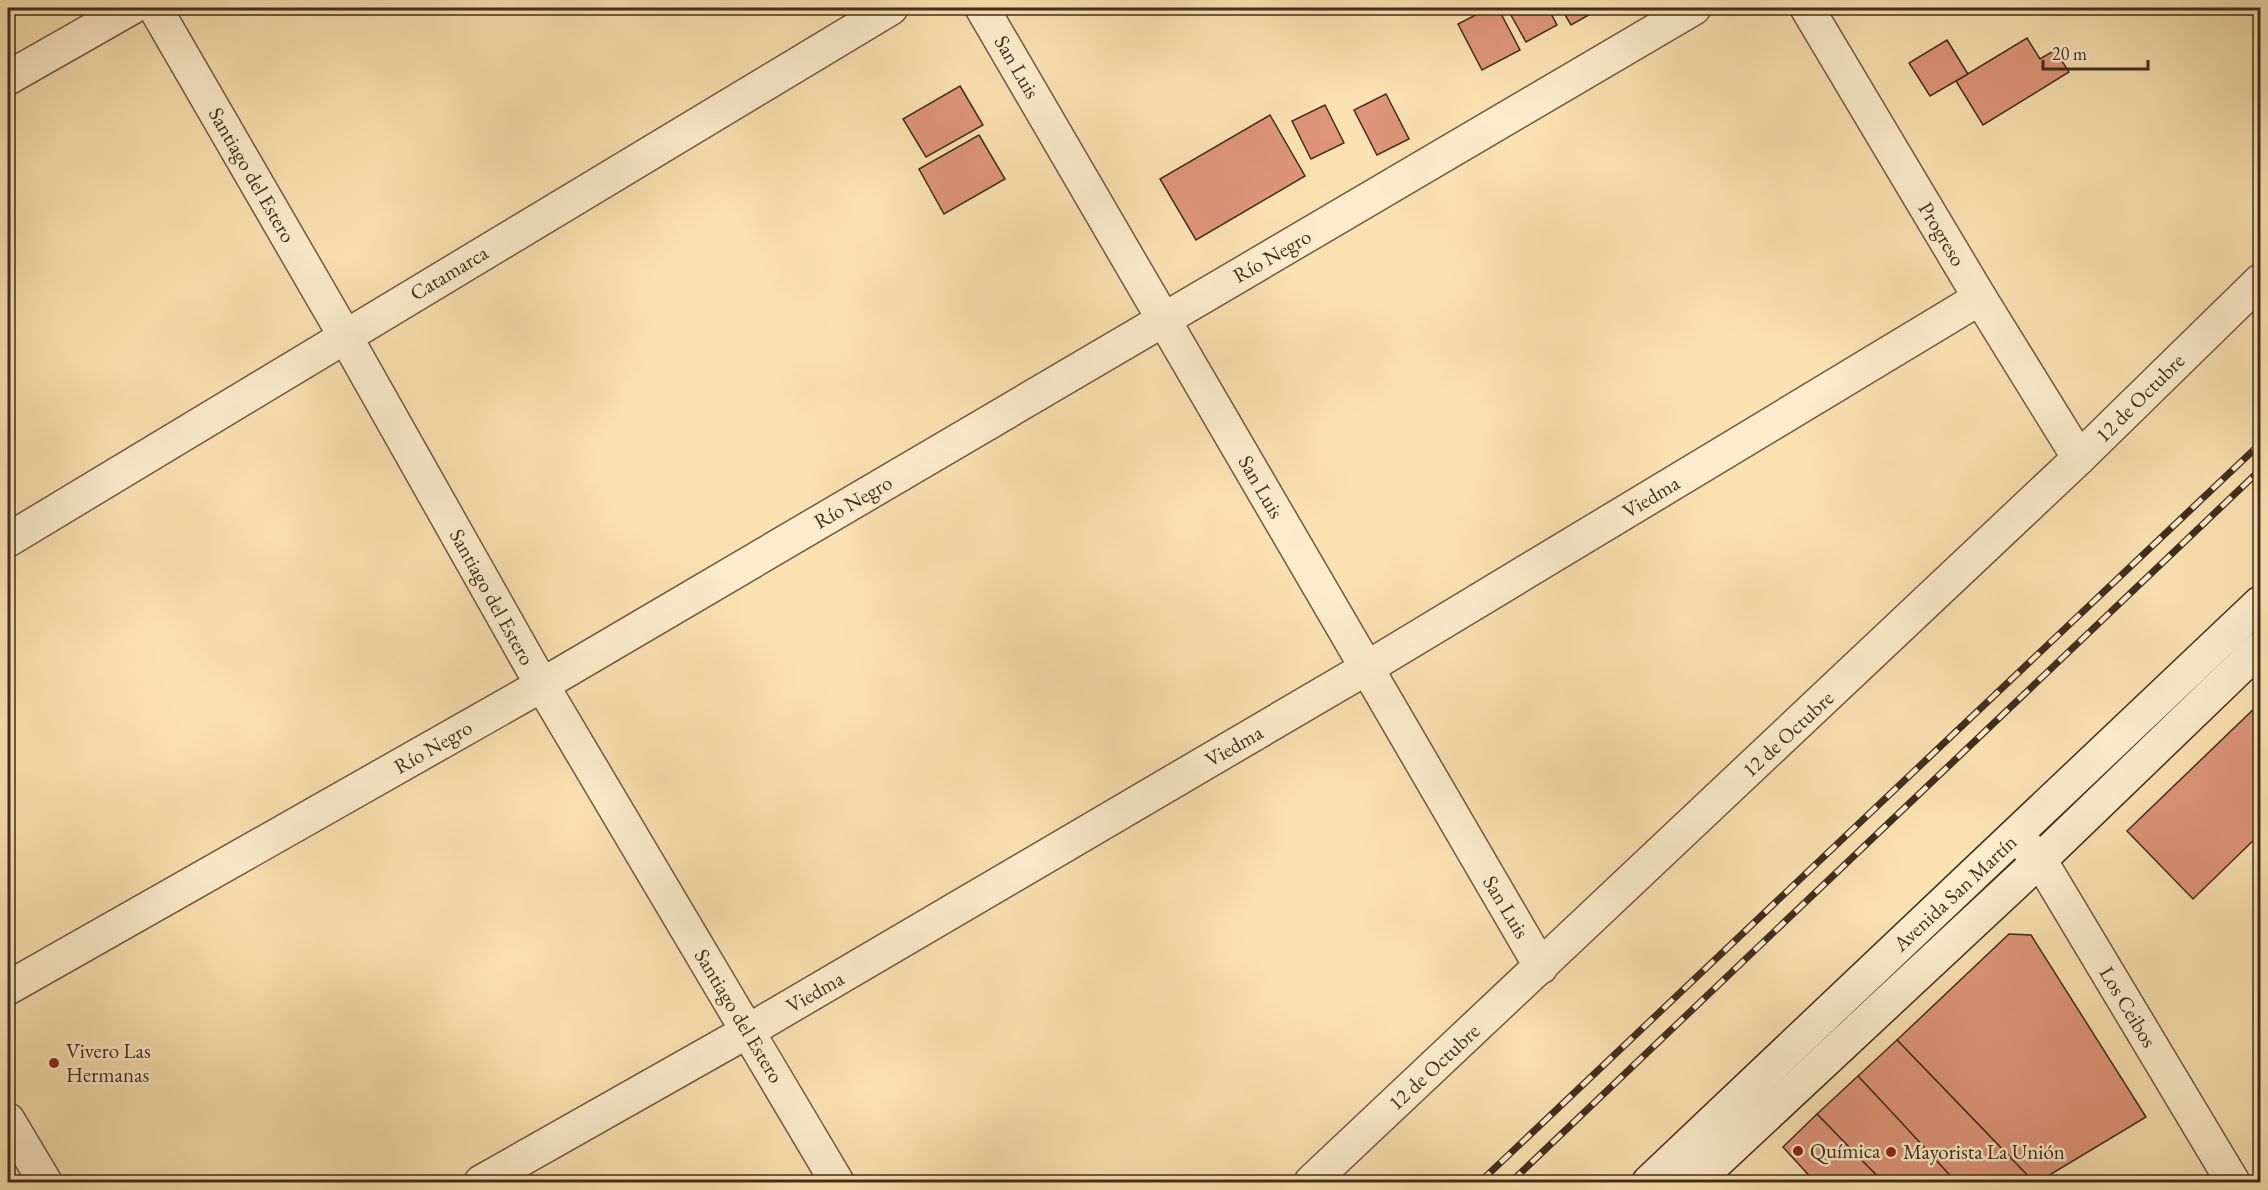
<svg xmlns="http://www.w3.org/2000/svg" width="2268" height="1190" font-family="'EB Garamond',serif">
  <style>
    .building { fill: #de9579; stroke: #3f2e1d; stroke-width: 1.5 }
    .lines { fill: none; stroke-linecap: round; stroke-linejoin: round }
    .minor-casing { stroke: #6e5b42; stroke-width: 36 }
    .tertiary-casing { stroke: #6e5b42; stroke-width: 36 }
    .secondary-casing { stroke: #3f2e1d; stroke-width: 36 }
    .minor { stroke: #fceccc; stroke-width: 33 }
    .tertiary { stroke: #fceccc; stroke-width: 33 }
    .secondary { stroke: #fceccc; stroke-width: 33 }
    .rail-casing { stroke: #3f2e1d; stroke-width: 7 }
    .rail { stroke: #fceccc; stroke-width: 4.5; stroke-dasharray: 14; stroke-linecap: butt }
    .poi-dot { fill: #8f2418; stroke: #fceccc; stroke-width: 2 }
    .labels { text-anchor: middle; stroke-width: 5; stroke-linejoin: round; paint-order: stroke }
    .street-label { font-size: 21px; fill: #3f2e1d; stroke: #fceccc }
    .poi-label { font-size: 21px; fill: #3f2e1d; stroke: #fceccc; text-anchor: start }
  </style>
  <rect width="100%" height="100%" fill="#fae1b1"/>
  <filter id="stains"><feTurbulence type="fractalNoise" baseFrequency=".00333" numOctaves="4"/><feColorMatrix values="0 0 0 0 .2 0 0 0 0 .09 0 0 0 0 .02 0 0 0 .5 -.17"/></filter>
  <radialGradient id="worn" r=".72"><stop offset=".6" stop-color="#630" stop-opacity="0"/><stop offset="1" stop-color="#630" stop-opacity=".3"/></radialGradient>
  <!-- building -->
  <g class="building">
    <polygon points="1489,8 1498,8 1520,50 1482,70 1458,24"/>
    <polygon points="1507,8 1548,8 1557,25 1526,42"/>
    <polygon points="1561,8 1601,8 1571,25"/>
    <polygon points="2027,38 2040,59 2055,50 2069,72 1983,125 1956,81"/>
    <polygon points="1947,40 1968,74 1930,96 1909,63"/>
    <polygon points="960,86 983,125 926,157 903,119"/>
    <polygon points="1386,94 1409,139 1377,155 1354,110"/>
    <polygon points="1325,105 1344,143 1311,159 1292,121"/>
    <polygon points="1270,115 1305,176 1196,240 1160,179"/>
    <polygon points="979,135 1005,179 944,214 919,169"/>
    <polygon points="2260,703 2260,834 2193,899 2127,831"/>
    <polygon points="2009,934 2031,935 2146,1117 2038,1182 2034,1182 1897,1040"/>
    <polygon points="1897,1040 2034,1182 1956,1182 1858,1076"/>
    <polygon points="1858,1076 1901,1122 1956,1182 1883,1182 1817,1114"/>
    <polygon points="1817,1114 1883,1182 1815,1182 1783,1147"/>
  </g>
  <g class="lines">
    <defs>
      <g id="minor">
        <polyline points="155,8 345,336 542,685 837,1182"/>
        <path d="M 982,8 C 1169,327 1353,648 1541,967"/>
        <polyline points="1807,8 1980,298 2079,458"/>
        <polyline points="8,540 891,8"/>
        <polyline points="2016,836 2040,860 2233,1182"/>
        <polyline points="8,988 542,685 1694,8"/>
        <polyline points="481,1182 748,1031 1365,669 1980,298"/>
        <polyline points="1311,1182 2079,458 2260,281"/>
      </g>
      <g id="tertiary">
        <polyline points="8,78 131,8"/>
        <polyline points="8,1120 45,1182"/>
      </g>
      <g id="secondary">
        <polyline points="1649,1182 2260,603"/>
        <polyline points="1695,1182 2040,860 2260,648"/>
      </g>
    </defs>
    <!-- minor casing -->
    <use href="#minor" class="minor-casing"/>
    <!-- tertiary casing -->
    <use href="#tertiary" class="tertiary-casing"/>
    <!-- secondary casing -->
    <use href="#secondary" class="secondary-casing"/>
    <!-- minor -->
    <use href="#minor" class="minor"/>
    <!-- tertiary -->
    <use href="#tertiary" class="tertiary"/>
    <!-- secondary -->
    <use href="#secondary" class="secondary"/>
    <defs>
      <g id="rail">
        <polyline points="1480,1182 2260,444"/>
        <polyline points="1511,1182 2260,470"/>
      </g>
    </defs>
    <!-- rail casing -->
    <use href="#rail" class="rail-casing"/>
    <!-- rail -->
    <use href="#rail" class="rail"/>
  </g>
  <!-- markers -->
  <g class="poi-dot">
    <circle cx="54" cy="1063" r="6"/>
    <circle cx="1798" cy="1151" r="6"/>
    <circle cx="1891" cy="1152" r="6"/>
  </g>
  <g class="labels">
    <!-- street labels -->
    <g class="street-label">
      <text transform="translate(1017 67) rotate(60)" y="7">San Luis</text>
      <text transform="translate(252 175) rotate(60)" y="7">Santiago del Estero</text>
      <text transform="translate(1942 234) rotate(59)" y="7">Progreso</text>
      <text transform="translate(1272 256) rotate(-30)" y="7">Río Negro</text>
      <text transform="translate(449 273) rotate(-31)" y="7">Catamarca</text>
      <text transform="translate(2140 398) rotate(-45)" y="7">12 de Octubre</text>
      <text transform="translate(1261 487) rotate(60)" y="7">San Luis</text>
      <text transform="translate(1651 497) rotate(-31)" y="7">Viedma</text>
      <text transform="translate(853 502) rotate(-30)" y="7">Río Negro</text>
      <text transform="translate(492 597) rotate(61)" y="7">Santiago del Estero</text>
      <text transform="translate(1788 734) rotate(-43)" y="7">12 de Octubre</text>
      <text transform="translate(1234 746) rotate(-30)" y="7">Viedma</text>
      <text transform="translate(433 747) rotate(-30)" y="7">Río Negro</text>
      <text transform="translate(1955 893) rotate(-43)" y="7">Avenida San Martín</text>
      <text transform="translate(1506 907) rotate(59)" y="7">San Luis</text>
      <text transform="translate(815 992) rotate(-30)" y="7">Viedma</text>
      <text transform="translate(2128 1007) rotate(59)" y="7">Los Ceibos</text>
      <text transform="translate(739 1016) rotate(59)" y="7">Santiago del Estero</text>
      <text transform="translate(1434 1067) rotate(-43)" y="7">12 de Octubre</text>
    </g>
    <!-- poi labels -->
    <g class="poi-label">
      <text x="66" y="1058">Vivero Las<tspan x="66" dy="24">Hermanas</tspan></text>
      <text x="1810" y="1158">Química</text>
      <text x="1903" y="1159">Mayorista La Unión</text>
    </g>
  </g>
  <!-- margin -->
  <rect width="2268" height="1190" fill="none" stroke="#fae1b1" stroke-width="30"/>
  <rect x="9" y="9" width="2250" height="1172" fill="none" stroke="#3f2e1d" stroke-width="3"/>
  <rect x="15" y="15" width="2238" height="1160" fill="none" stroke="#3f2e1d" stroke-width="1.5"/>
  <!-- scale -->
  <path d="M2043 60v9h105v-9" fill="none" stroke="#3f2e1d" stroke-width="3"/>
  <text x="2052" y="60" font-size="18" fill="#3f2e1d" stroke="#fceccc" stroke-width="4.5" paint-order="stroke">20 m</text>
  <rect width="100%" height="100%" filter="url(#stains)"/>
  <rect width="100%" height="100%" fill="url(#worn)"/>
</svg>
